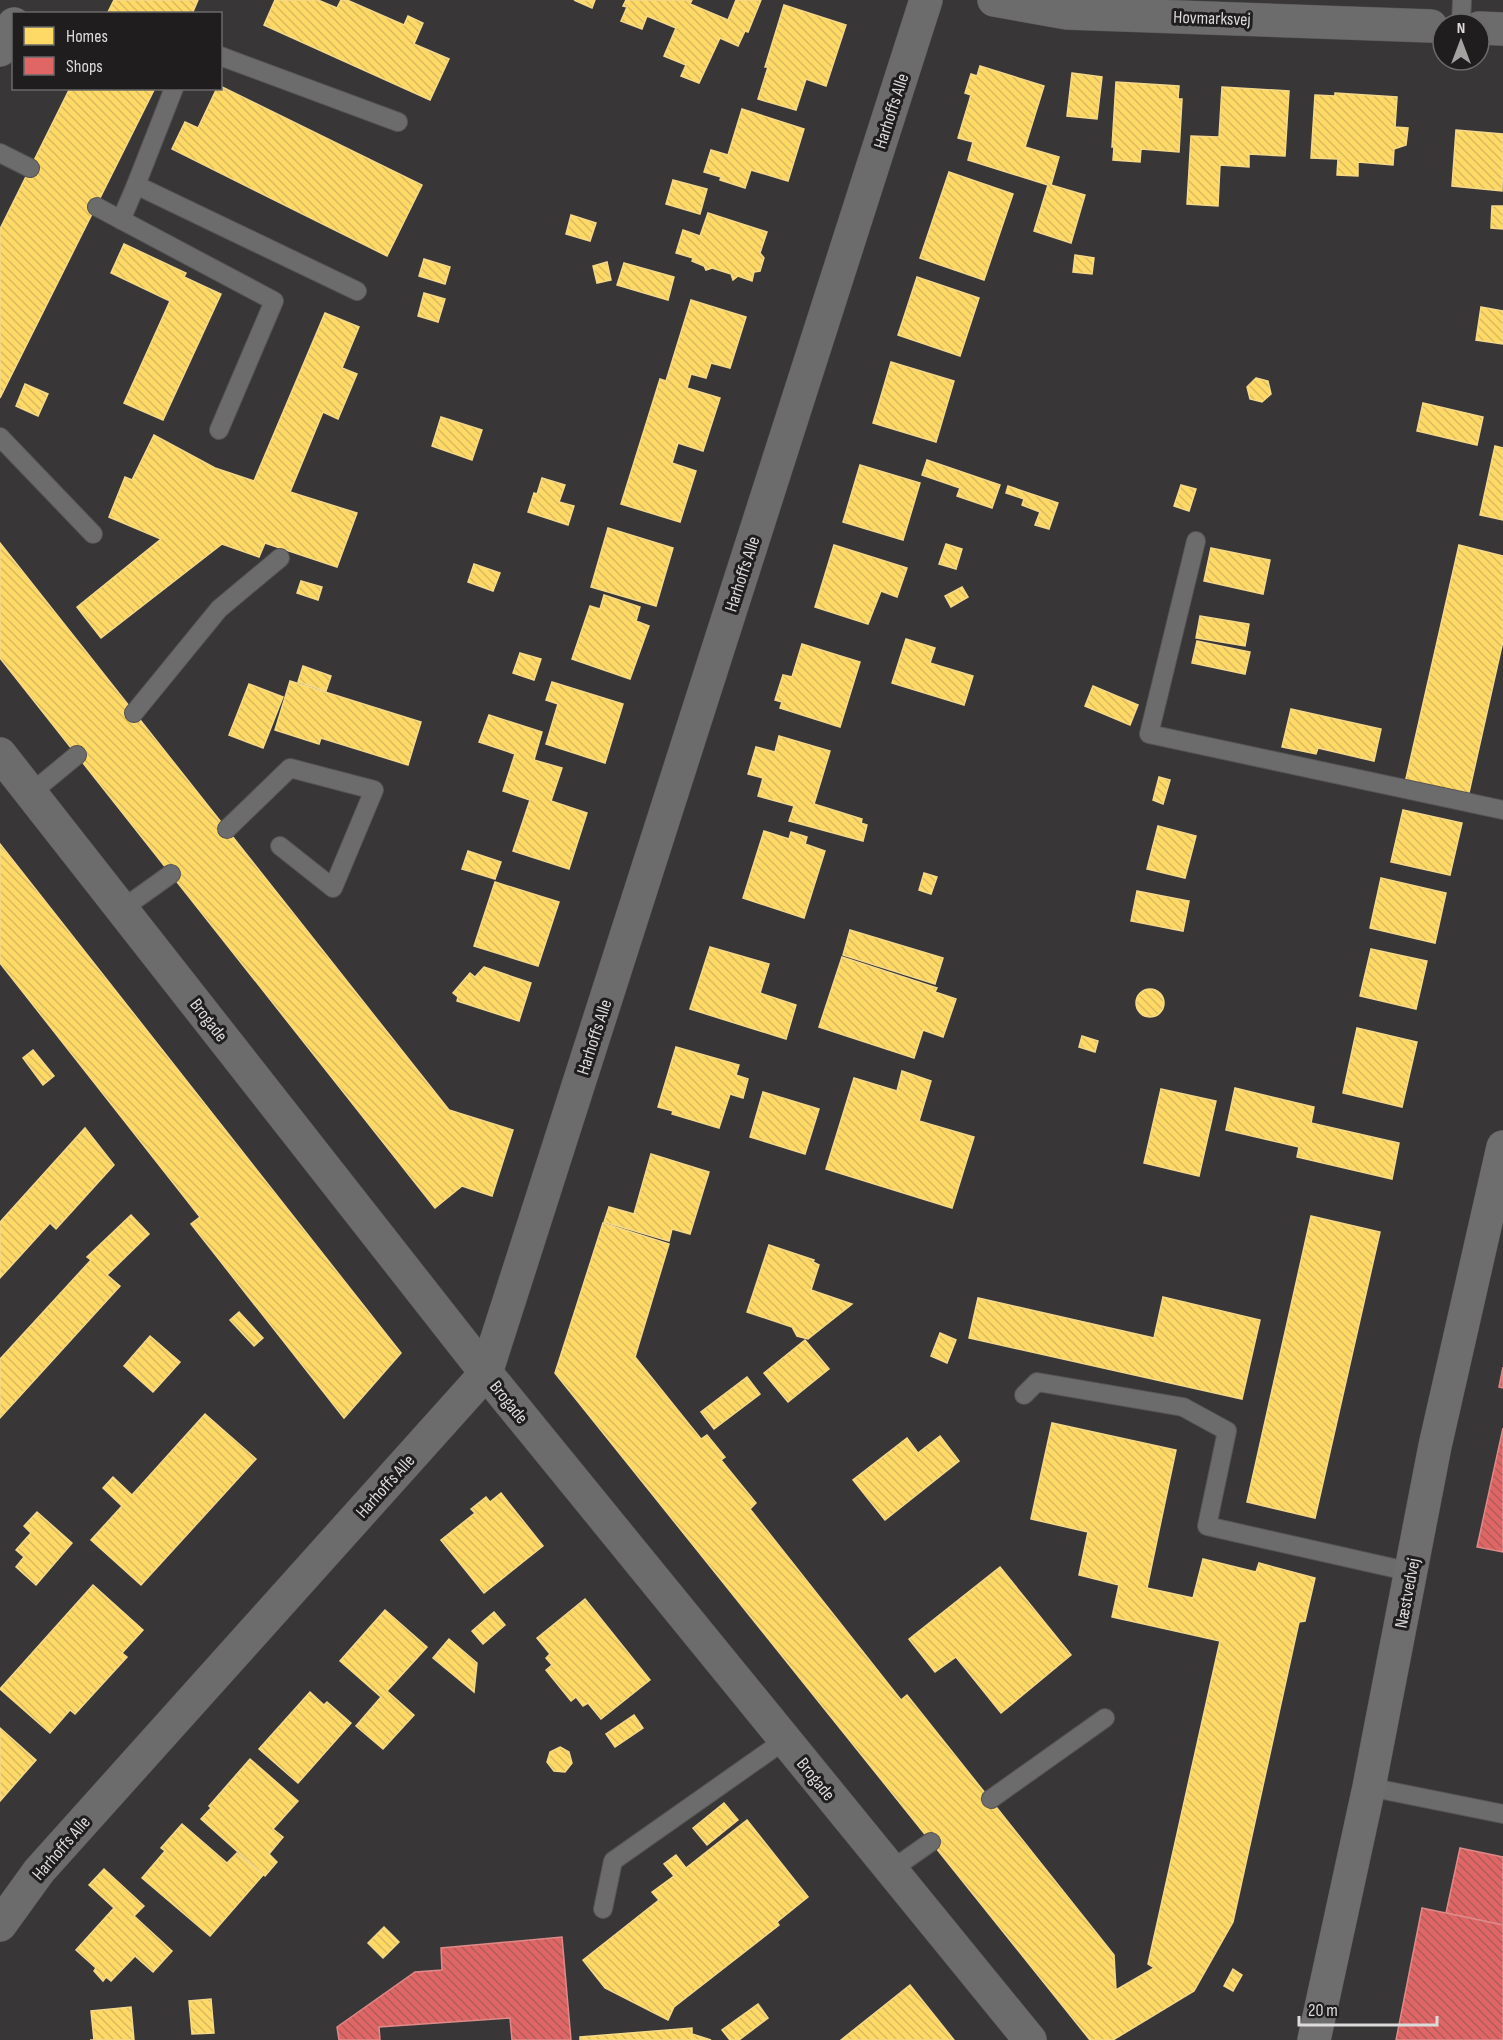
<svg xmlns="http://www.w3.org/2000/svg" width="1503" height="2040" font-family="'Sofia Sans Condensed',sans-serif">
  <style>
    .homes { fill: url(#homes-back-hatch); stroke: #f5d989; stroke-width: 1.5 }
    .shops { fill: url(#shops-back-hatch); stroke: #df8989; stroke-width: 1.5 }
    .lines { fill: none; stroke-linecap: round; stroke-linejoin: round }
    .lane-casing { stroke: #565454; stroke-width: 20 }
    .street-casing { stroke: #565454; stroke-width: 34 }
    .secondary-casing { stroke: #565454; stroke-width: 34 }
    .lane { stroke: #6d6c6d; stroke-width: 18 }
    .street { stroke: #6d6c6d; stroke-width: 33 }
    .secondary { stroke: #6f6e6e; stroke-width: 33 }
    .labels { text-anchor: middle; stroke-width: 6; stroke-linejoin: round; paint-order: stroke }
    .street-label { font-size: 18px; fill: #dddada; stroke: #1f1d1e }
  </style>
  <defs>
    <pattern id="homes-back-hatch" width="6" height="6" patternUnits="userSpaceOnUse" patternTransform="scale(1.5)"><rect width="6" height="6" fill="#ffd966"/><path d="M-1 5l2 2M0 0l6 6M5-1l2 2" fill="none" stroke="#d9bb5f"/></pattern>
    <pattern id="shops-back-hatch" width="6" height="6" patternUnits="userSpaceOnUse" patternTransform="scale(1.5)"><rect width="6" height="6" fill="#e06666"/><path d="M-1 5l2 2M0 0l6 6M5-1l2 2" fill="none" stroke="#b15b5b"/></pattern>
  </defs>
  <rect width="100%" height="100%" fill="#393637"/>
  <!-- homes -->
  <g class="homes">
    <polygon points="114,0 198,0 192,14 107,14"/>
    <polygon points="275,0 318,0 337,8 341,0 347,0 404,25 408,16 423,23 414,44 449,59 430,100 264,25"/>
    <polygon points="574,0 595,0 592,8"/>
    <polygon points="626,0 692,0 690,4 728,20 736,0 761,0 748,32 745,31 738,46 720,38 699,83 681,76 686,65 664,56 676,28 647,16 642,29 621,21 627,7 623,6"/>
    <polygon points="784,5 846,25 826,86 806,79 796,110 758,99 768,67 765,67"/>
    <polygon points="980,66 1044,86 1025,147 1059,157 1051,185 1085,195 1071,243 1034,231 1048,185 968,160 973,142 958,138 971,95 965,93 971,74 977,76"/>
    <polygon points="1072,73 1102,77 1097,119 1067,116"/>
    <polygon points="1116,82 1179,86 1178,99 1182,99 1179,152 1141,149 1140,162 1113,160 1114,147 1112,147"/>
    <polygon points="220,86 422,185 387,256 172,149 185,122 198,128 217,88 220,88"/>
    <polygon points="1222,87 1289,91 1285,156 1249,154 1249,167 1220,165 1218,206 1187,204 1191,136 1219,137"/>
    <polygon points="70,88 155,88 0,398 0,229"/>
    <polygon points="1335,93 1397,97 1395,127 1408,128 1406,145 1394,149 1393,165 1358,162 1358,176 1337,175 1338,159 1311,158 1315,95 1335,96"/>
    <polygon points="742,109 804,129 788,181 751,170 745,188 720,180 721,177 704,172 711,150 728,155"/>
    <polygon points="1456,130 1503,134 1502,191 1452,186"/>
    <polygon points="949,172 1013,194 984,280 920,258"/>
    <polygon points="673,180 707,189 700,214 666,204"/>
    <polygon points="1492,206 1503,206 1503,229 1491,228"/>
    <polygon points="708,213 767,232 760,253 764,258 760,271 754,272 752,281 738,276 733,280 731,274 712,268 706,270 704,266 692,261 693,258 676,253 683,230 700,236"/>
    <polygon points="571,215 596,223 590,241 566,234"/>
    <polygon points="124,244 186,273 184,277 221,294 163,420 124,403 170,301 111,273"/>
    <polygon points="1075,255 1094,258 1092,274 1073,272"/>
    <polygon points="424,259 450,267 445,284 419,276"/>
    <polygon points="607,262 611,280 597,283 593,266"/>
    <polygon points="624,263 674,277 668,300 617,285"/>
    <polygon points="917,277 979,298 960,356 898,335"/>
    <polygon points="424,293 445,299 438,322 418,316"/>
    <polygon points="691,300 746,317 730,368 711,363 706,378 691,374 687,388 720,398 703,451 678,443 672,463 696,471 680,522 621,504 660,379 666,381"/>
    <polygon points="1481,307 1503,311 1503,344 1476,340"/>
    <polygon points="325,313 359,327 342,368 357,374 338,419 323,412 290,492 357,513 337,567 265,543 259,557 222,544 101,638 77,607 161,539 109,517 125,477 132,480 154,435 215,468 254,481"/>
    <polygon points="891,362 954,381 936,442 873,423"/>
    <polygon points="1256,378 1268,381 1271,394 1262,402 1250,399 1247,387"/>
    <polygon points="25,384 48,394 38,416 16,406"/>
    <polygon points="1423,403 1483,417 1477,445 1417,431"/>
    <polygon points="441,417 482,430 472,460 432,446"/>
    <polygon points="1495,446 1503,448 1503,520 1480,515"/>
    <polygon points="927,460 1000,485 992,508 957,496 960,488 922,475"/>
    <polygon points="860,465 920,483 903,540 843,522"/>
    <polygon points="542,478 565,485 559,502 574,506 568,525 528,512 534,493 537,494"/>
    <polygon points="1181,485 1196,489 1189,511 1174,506"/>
    <polygon points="1008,486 1058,503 1049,529 1035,525 1040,512 1022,505 1024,499 1006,493"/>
    <polygon points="608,528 673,548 656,606 591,587"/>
    <polygon points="0,543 449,1110 513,1130 492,1196 462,1186 435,1208 0,658"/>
    <polygon points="946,544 962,549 956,569 939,564"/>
    <polygon points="834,545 907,568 897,597 881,591 868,624 815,607"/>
    <polygon points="1459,545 1503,556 1503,641 1468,797 1405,783"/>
    <polygon points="1211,548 1270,560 1263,594 1204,581"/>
    <polygon points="474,564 500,573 493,591 468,582"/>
    <polygon points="301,581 322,587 318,600 297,593"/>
    <polygon points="962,587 968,597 951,607 945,596"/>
    <polygon points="604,595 640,607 636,621 649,626 630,679 572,659 590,606 600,609"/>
    <polygon points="1200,616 1249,624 1245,646 1196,638"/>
    <polygon points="906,639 935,648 930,663 973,676 964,705 892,683"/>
    <polygon points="1197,641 1250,652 1245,674 1192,663"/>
    <polygon points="802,644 860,662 840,727 780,708 782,702 775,700 783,675 792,677"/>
    <polygon points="520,653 541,659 534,680 513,673"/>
    <polygon points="303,666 331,676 326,691 298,682"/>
    <polygon points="290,681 421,722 408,765 321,738 319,744 275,730"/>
    <polygon points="552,682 623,704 605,763 546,744 558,704 546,700"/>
    <polygon points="249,684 283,697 263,748 229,735"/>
    <polygon points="1093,686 1138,705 1130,725 1085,706"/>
    <polygon points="1291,709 1381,729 1374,761 1318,748 1316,754 1282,747"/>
    <polygon points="489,715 542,732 534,760 562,768 551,801 587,813 569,869 513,851 530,800 503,791 515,754 479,742"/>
    <polygon points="779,736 830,751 814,804 862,819 861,823 867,825 863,841 789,821 794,806 758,796 763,778 748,774 756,747 775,752"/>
    <polygon points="1159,777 1170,780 1163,804 1153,800"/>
    <polygon points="1403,810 1462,823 1450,875 1391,862"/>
    <polygon points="1158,826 1196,836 1185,878 1147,869"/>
    <polygon points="764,831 789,839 791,832 807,837 805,844 825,851 804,918 743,898"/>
    <polygon points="0,844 401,1353 344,1418 191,1224 200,1217 0,963"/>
    <polygon points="468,851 501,862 495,879 462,869"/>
    <polygon points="924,873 937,877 931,894 919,890"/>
    <polygon points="1381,878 1446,893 1435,943 1370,928"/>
    <polygon points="495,882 559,902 538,966 474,946"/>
    <polygon points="1137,891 1189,901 1183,931 1131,921"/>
    <polygon points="850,930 943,958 935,984 843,955"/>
    <polygon points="710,947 769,964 760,993 796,1005 786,1039 690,1009"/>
    <polygon points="1371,949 1427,961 1416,1009 1360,996"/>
    <polygon points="842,957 937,988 935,992 956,999 943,1037 923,1030 914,1058 819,1027"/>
    <polygon points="484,967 531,983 519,1021 457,1001 458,997 453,993 470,973 475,977"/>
    <circle cx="1150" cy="1003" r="14"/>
    <polygon points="1357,1028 1417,1042 1402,1107 1343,1093"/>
    <polygon points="1082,1036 1098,1041 1095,1052 1079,1047"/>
    <polygon points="676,1047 739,1065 736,1075 748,1079 743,1098 730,1094 719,1128 672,1114 673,1111 658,1107"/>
    <polygon points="33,1050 54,1076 43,1085 23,1058"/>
    <polygon points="902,1071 931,1081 919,1121 974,1137 952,1208 826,1169 854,1078 897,1091"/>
    <polygon points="1235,1088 1314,1107 1311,1123 1399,1143 1392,1179 1297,1157 1299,1147 1226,1130"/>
    <polygon points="1161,1089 1216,1101 1199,1176 1144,1163"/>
    <polygon points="763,1092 819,1109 805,1154 750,1137"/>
    <polygon points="85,1128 114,1165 56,1229 50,1223 0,1278 0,1222"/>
    <polygon points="651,1154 709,1172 690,1234 672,1229 669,1241 604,1222 609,1207 634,1214"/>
    <polygon points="131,1215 149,1234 107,1275 120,1286 0,1418 0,1359 91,1260 87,1257"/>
    <polygon points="1311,1216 1380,1232 1315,1518 1247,1502"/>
    <polygon points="603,1223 669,1244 635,1357 701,1439 707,1435 725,1457 721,1460 756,1503 750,1509 901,1700 907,1695 1114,1955 1116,1990 1154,1968 1148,1964 1220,1641 1112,1617 1119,1585 1079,1575 1088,1532 1031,1519 1052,1423 1176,1450 1147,1588 1193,1598 1203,1559 1256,1572 1259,1563 1315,1578 1305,1621 1299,1622 1233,1922 1194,1991 1113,2040 1090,2040 555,1373"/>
    <polygon points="769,1245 814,1260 813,1262 819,1265 811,1290 852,1304 808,1339 797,1336 792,1327 747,1312"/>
    <polygon points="1163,1297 1260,1320 1242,1399 969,1338 978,1298 1154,1338"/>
    <polygon points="239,1312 263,1338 254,1346 230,1320"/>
    <polygon points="940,1333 956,1340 947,1363 931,1356"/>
    <polygon points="150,1336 180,1362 153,1392 124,1366"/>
    <polygon points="805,1340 829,1369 788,1402 764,1373"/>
    <polygon points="747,1377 760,1394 714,1429 701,1412"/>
    <polygon points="205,1414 256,1459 141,1585 91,1540 122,1506 103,1488 113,1477 132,1495"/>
    <polygon points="940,1436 959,1461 885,1520 853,1480 907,1438 918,1453"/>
    <polygon points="501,1493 543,1546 484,1593 441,1540 475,1513 471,1509 486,1497 490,1502"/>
    <polygon points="37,1512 72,1543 36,1585 16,1567 24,1557 16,1550 31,1533 24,1526"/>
    <polygon points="1000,1567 1071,1655 1001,1713 956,1657 935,1672 909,1639"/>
    <polygon points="93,1585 143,1630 122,1653 127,1657 75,1714 70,1710 50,1733 0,1689"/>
    <polygon points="585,1599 650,1680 601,1719 588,1703 583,1706 576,1697 571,1701 546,1670 552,1665 546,1658 550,1654 537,1638"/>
    <polygon points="385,1610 427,1647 387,1691 414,1715 383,1749 356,1726 381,1697 340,1661"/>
    <polygon points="494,1612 505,1625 483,1644 472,1631"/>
    <polygon points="449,1639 477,1663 474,1692 433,1658"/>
    <polygon points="310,1692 324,1705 327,1702 351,1723 298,1783 259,1749"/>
    <polygon points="634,1715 643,1728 615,1747 606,1734"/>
    <polygon points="0,1728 36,1760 0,1801"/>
    <polygon points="560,1747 569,1752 572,1763 565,1772 554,1771 547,1762 550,1752"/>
    <polygon points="250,1759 298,1801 273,1829 283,1837 269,1854 277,1862 265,1876 201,1819 211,1808 209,1806"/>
    <polygon points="724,1803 738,1820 707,1845 693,1828"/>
    <polygon points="747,1820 808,1897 777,1922 779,1925 674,2007 668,2020 605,1988 583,1960 659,1900 652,1892 674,1876 664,1864 676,1855 686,1868"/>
    <polygon points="182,1824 227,1863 237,1853 263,1875 210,1936 142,1878 165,1851 161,1848"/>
    <polygon points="104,1869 144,1906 134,1916 172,1951 153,1972 135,1956 111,1981 106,1977 103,1981 94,1971 96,1968 76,1950 114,1908 89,1885"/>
    <polygon points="384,1927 399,1942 383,1958 368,1943"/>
    <polygon points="1233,1969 1242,1975 1233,1991 1224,1986"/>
    <polygon points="910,1985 954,2040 841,2040"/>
    <polygon points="211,1999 214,2033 192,2034 189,2001"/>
    <polygon points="758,2004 768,2018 739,2040 730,2040 722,2030"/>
    <polygon points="131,2007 134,2040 90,2040 94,2040 91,2011"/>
    <polygon points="692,2028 692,2034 711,2040 580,2040 580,2037"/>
  </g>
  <!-- shops -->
  <g class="shops">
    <polygon points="1503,1367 1503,1388 1499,1387"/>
    <polygon points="1503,1428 1503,1552 1477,1547"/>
    <polygon points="1460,1848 1503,1857 1503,1925 1446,1913"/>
    <polygon points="1422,1908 1503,1925 1503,2040 1396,2040"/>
    <polygon points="562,1937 571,2040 512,2040 510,2018 379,2027 380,2040 339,2040 337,2027 415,1972 442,1970 441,1948"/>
  </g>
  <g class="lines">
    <defs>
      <g id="lane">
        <polyline points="1461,24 1462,0"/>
        <polyline points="220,56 398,122"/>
        <polyline points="174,88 136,185 357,291"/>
        <polyline points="0,153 30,168"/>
        <polyline points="97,207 274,301 219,430"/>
        <polyline points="121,220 136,185"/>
        <polyline points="0,437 93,534"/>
        <polyline points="1196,541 1149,734 1503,810"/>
        <polyline points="134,713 219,609 280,558"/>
        <polyline points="31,793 77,755"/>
        <polyline points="227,829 290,768 374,790 333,888 280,846"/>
        <polyline points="122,909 171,874"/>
        <polyline points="1024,1395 1037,1382 1183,1407 1227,1431 1207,1526 1411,1572"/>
        <polyline points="1369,1787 1503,1814"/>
        <polyline points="991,1799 1105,1718"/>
        <polyline points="891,1870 931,1842"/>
        <polyline points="603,1909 613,1861 785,1740"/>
      </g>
      <g id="street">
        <polyline points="994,0 1067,13 1431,26"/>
        <polyline points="1479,28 1503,29"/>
        <polyline points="0,754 486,1373 1030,2040"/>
        <polyline points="0,1925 39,1871 486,1373 926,0"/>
      </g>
      <g id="secondary">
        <polyline points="0,50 14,24"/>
        <polyline points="1314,2040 1369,1787 1435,1446 1503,1147"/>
      </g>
    </defs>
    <!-- lane casing -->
    <use href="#lane" class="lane-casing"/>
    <!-- street casing -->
    <use href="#street" class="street-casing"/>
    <!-- secondary casing -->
    <use href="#secondary" class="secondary-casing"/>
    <!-- lane -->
    <use href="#lane" class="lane"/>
    <!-- street -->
    <use href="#street" class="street"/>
    <!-- secondary -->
    <use href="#secondary" class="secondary"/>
  </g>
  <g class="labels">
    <!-- street labels -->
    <g class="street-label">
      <text transform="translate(1212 18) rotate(2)" y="6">Hovmarksvej</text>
      <text transform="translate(891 111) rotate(-72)" y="6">Harhoffs Alle</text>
      <text transform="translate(742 574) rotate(-72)" y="6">Harhoffs Alle</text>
      <text transform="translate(209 1020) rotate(52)" y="6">Brogade</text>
      <text transform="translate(594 1037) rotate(-72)" y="6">Harhoffs Alle</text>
      <text transform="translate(509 1402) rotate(51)" y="6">Brogade</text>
      <text transform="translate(385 1486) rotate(-48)" y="6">Harhoffs Alle</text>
      <text transform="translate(1407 1593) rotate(-79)" y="6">Næstvedvej</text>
      <text transform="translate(816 1779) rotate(51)" y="6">Brogade</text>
      <text transform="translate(61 1848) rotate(-49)" y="6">Harhoffs Alle</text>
    </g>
  </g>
  <!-- legend -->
  <rect x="12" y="12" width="210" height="78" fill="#1f1d1e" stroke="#6b6969" stroke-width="1.5"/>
  <rect x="24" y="27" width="30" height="18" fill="#ffd966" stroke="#6b6969" stroke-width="1.5"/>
  <text x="66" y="42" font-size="18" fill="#dddada">Homes</text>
  <rect x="24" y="57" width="30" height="18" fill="#e06666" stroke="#6b6969" stroke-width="1.5"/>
  <text x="66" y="72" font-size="18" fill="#dddada">Shops</text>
  <!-- north arrow -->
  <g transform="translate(1461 42)"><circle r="28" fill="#1f1d1e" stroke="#6b6969" stroke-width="1.5"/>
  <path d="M0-4.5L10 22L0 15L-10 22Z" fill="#a4a1a1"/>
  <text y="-9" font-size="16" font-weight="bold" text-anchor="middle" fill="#dddada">N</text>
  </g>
  <!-- scale -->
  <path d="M1299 2016v9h138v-9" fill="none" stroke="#dddada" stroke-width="3"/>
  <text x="1308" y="2016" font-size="18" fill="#dddada" stroke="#1f1d1e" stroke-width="4.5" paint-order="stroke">20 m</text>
</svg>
